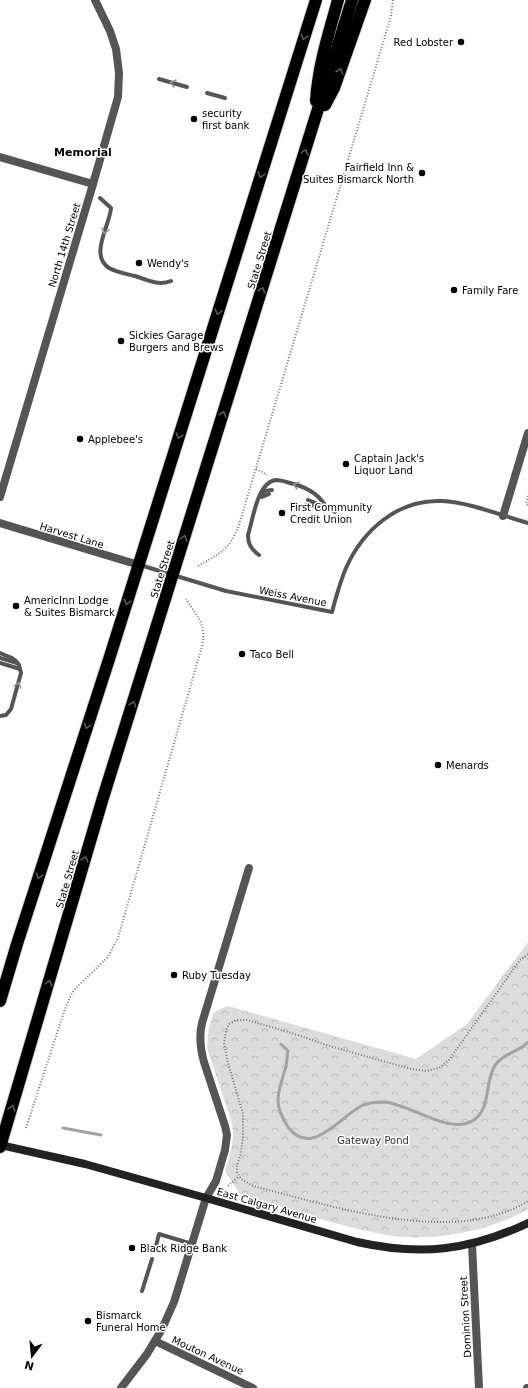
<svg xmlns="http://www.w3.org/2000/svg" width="528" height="1388" font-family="'DejaVu Sans',sans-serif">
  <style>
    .forest { fill: url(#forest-crowns) }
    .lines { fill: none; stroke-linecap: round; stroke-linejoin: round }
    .stream { stroke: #a3a3a3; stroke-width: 3 }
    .highway-casing { stroke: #dbdbdb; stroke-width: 14 }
    .path { stroke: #777; stroke-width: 2; stroke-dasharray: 1 2; stroke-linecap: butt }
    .lane { stroke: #555; stroke-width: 4 }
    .street { stroke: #555; stroke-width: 8 }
    .secondary { stroke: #222; stroke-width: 8 }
    .highway { stroke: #000; stroke-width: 12 }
    .oneway { stroke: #595959 }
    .oneway2 { stroke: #999 }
    .poi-dot { fill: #000; stroke: #fff; stroke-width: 1.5 }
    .labels { text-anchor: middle; stroke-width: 3; stroke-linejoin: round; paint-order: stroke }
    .poi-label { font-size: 10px; fill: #000; stroke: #fff; text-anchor: start }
    .street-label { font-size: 10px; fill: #000; stroke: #fff }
    .park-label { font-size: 10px; fill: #333; stroke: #fff }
    .neighbourhood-label { font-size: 11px; font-weight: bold; fill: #000; stroke: #fff }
  </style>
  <defs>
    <pattern id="forest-crowns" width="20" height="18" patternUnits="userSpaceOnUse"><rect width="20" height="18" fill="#dcdcdc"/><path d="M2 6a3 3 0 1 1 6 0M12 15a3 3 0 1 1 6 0" fill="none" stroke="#bbb"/></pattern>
  </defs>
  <rect width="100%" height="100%" fill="#fff"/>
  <!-- forest -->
  <path class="forest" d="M 528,942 L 528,1209 C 488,1233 426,1243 381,1234 C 333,1225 286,1208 240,1194 L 225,1171 C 230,1154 235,1141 232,1123 L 208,1051 C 206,1037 209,1026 214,1012 L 228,1006 L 416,1059 L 467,1024 Z"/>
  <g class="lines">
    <!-- stream -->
    <g class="stream">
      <path d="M 281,1044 L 288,1051 C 287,1056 287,1061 286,1066 C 283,1078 278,1088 278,1101 C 278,1110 283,1119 288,1127 C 311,1158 339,1118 361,1106 C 369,1102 377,1102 385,1102 C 412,1105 450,1136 474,1120 C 492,1107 484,1080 496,1064 C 504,1053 519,1052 528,1042"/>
      <polyline points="63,1128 101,1135"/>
    </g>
    <defs>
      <g id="highway">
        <path d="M 316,101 C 318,66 329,33 338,0"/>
        <polyline points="325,105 334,88 365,0"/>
        <polyline points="0,1001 17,944 111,653 316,0"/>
        <polyline points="0,1147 102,801 352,0"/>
      </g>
    </defs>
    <!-- highway casing -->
    <use href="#highway" class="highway-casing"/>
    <!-- path -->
    <g class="path">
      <polyline points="256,469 262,472 267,475"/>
      <polyline points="528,496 526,504 528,505"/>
      <path d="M 198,566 C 220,553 229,551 239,525 L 391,16 L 393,0"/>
      <path d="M 528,954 L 520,960 L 449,1060 L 439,1068 L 427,1071 L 411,1069 L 326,1045 L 298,1035 L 247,1020 L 237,1020 L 229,1024 L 226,1031 L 224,1043 L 228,1063 L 243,1114 L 243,1136 L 241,1153 L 237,1166 L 237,1172 L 241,1179 L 253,1186 C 332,1206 454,1247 528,1201"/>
      <path d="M 26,1128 L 65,1009 L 71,995 L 74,990 L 108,957 L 118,938 L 202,646 C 207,624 197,617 186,599"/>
      <polyline points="228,1186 239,1176"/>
    </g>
    <!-- lane -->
    <g class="lane">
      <polyline points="159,79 187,87"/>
      <polyline points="207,93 225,98"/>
      <path d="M 100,198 L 111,208 C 110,225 89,255 109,268 C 116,272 127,274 135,276 C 147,280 159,286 171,281"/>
      <polyline points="260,496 265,491 272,490"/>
      <polyline points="262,497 269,494"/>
      <polyline points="308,500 326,507 335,512"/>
      <polyline points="306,505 320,506"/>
      <path d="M 259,555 C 251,549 248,544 248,535 C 253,520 257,482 276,480 C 282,480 289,483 294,484 C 308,488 319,494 326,507"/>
      <path d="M 140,565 L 226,591 L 332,612 C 336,597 340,582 346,568 C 363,530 398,499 442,501 C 468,502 503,516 528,523"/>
      <polyline points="0,653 12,658 16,661 19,665 21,673 11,709 6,715 0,716"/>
      <polyline points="0,658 17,663"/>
      <polyline points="0,663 20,669"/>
      <polyline points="156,1246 159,1234 192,1244"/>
      <polyline points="142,1291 152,1259"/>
    </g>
    <!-- street -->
    <g class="street">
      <polyline points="0,157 93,184"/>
      <polyline points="0,497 93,184 118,97 119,73 116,49 110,31 95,0"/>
      <polyline points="503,516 528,433"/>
      <polyline points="0,523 139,565"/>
      <polyline points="472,1245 479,1388"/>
      <polyline points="155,1341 253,1388"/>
      <path d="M 121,1388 L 147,1354 L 162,1329 L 174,1302 L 206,1198 L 216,1181 L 225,1150 L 227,1135 L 225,1126 L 204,1062 C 200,1048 199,1036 202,1023 L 249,868"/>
      <polyline points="527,1388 528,1388"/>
    </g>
    <!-- secondary -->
    <path class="secondary" d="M 0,1145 L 85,1164 L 206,1198 L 357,1242 C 420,1256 469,1251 528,1223"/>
    <!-- highway -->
    <use href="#highway" class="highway"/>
  </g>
  <!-- one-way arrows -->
  <defs><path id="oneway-chevron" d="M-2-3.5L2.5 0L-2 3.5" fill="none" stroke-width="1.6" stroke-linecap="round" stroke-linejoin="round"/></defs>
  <g class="oneway">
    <use href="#oneway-chevron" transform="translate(304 37) rotate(108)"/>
    <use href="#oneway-chevron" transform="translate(340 71) rotate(-71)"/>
    <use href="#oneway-chevron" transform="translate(305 152) rotate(-73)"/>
    <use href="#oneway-chevron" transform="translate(261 175) rotate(107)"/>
    <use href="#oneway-chevron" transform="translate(262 290) rotate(-73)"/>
    <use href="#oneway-chevron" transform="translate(218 312) rotate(107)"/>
    <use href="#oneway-chevron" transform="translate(223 414) rotate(-73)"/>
    <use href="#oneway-chevron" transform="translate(179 436) rotate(107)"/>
    <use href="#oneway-chevron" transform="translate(184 538) rotate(-73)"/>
    <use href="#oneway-chevron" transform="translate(127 602) rotate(107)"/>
    <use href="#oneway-chevron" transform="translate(133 704) rotate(-73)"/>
    <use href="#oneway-chevron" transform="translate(87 726) rotate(108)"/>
    <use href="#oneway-chevron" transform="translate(85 859) rotate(-74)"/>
    <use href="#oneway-chevron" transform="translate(39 876) rotate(108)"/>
    <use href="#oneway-chevron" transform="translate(49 983) rotate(-74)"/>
    <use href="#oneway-chevron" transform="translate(12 1108) rotate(-74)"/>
  </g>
  <g class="oneway2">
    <use href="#oneway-chevron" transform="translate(173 83) rotate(-164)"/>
    <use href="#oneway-chevron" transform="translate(105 231) rotate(106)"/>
    <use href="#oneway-chevron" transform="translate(296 485) rotate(-164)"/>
    <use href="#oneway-chevron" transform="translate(18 685) rotate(-73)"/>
  </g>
  <!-- markers -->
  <g class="poi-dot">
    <circle cx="461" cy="42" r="4"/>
    <circle cx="194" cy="119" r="4"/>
    <circle cx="422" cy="173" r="4"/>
    <circle cx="139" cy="263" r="4"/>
    <circle cx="454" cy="290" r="4"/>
    <circle cx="121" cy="341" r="4"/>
    <circle cx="80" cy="439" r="4"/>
    <circle cx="346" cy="464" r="4"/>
    <circle cx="282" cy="513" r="4"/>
    <circle cx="16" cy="606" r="4"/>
    <circle cx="242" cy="654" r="4"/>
    <circle cx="438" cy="765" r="4"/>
    <circle cx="174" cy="975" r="4"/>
    <circle cx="132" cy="1248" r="4"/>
    <circle cx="88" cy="1321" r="4"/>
  </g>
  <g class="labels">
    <!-- poi labels -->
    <g class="poi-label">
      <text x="453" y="46" text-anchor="end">Red Lobster</text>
      <text x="202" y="117">security<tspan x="202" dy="12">first bank</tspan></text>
      <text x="414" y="171" text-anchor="end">Fairfield Inn &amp;<tspan x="414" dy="12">Suites Bismarck North</tspan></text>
      <text x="147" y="267">Wendy's</text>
      <text x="462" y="294">Family Fare</text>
      <text x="129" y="339">Sickies Garage<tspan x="129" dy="12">Burgers and Brews</tspan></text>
      <text x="88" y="443">Applebee's</text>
      <text x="354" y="462">Captain Jack's<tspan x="354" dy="12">Liquor Land</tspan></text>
      <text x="290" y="511">First Community<tspan x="290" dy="12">Credit Union</tspan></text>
      <text x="24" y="604">AmericInn Lodge<tspan x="24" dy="12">&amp; Suites Bismarck</tspan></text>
      <text x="250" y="658">Taco Bell</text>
      <text x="446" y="769">Menards</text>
      <text x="182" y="979">Ruby Tuesday</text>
      <text x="140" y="1252">Black Ridge Bank</text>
      <text x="96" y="1319">Bismarck<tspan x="96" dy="12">Funeral Home</tspan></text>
    </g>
    <!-- street labels -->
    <g class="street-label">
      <text transform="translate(64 245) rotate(-73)" y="4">North 14th Street</text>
      <text transform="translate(259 260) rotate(-73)" y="4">State Street</text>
      <text transform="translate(72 535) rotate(17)" y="4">Harvest Lane</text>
      <text transform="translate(162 569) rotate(-73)" y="4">State Street</text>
      <text transform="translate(293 596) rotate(11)" y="4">Weiss Avenue</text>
      <text transform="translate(67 879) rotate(-74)" y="4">State Street</text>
      <text transform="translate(267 1205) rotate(16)" y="4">East Calgary Avenue</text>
      <text transform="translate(465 1317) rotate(-93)" y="4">Dominion Street</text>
      <text transform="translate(208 1355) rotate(25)" y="4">Mouton Avenue</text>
    </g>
    <!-- park labels -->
    <g class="park-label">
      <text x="373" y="1144">Gateway Pond</text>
    </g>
    <!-- neighbourhood labels -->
    <g class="neighbourhood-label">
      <text x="83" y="156">Memorial</text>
    </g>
  </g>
  <!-- north arrow -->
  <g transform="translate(32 1356) rotate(196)" stroke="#ffffff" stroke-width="3" paint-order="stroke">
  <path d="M0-3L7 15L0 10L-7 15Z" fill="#000000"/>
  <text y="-6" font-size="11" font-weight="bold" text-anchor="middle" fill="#000000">N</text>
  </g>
</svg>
